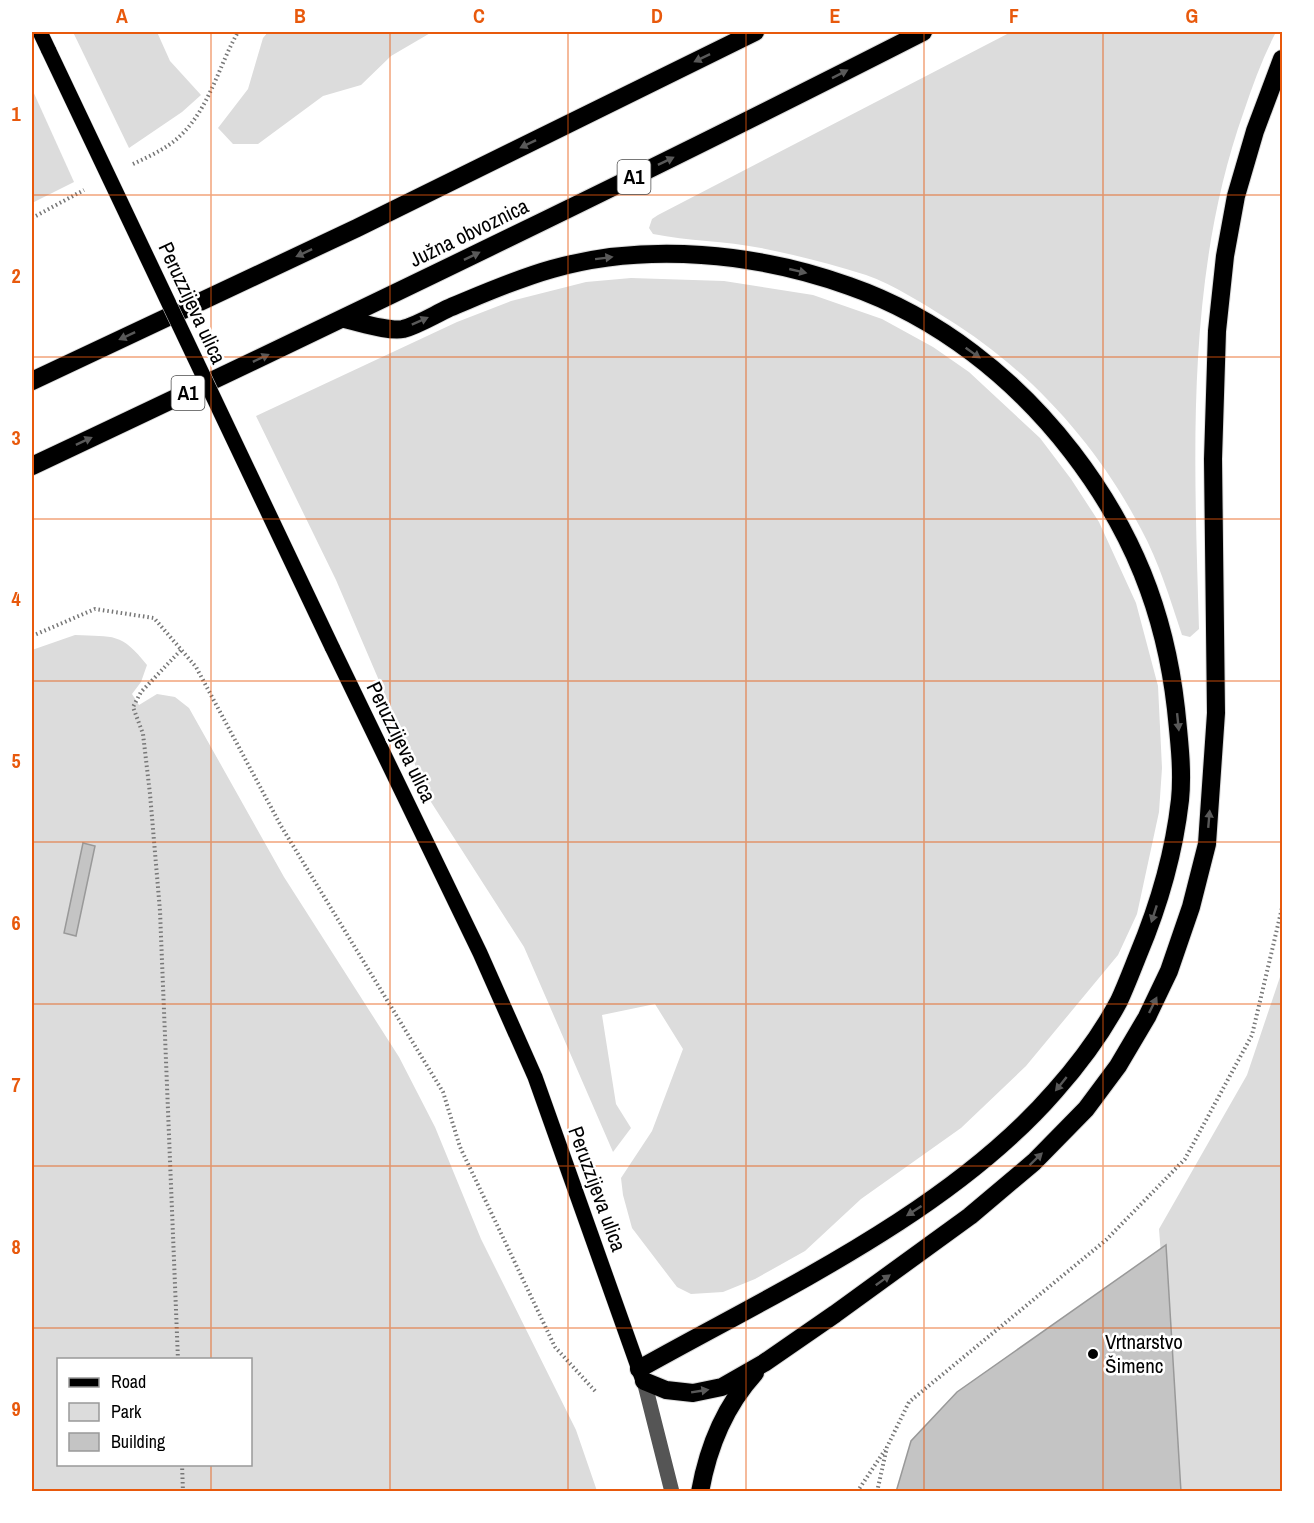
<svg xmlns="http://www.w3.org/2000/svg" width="1314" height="1523" font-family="'Archivo Narrow',sans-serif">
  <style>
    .green { fill: #dcdcdc; fill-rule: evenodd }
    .building { fill: #c4c4c4; stroke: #999; stroke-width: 1.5 }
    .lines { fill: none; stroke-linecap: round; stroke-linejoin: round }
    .major-casing { stroke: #dbdbdb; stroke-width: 16 }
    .highway-casing { stroke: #dbdbdb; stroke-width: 20 }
    .path { stroke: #777; stroke-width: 4; stroke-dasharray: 1.5 3; stroke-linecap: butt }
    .minor { stroke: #555; stroke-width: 15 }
    .major { stroke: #000; stroke-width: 15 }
    .highway { stroke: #000; stroke-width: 18 }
    .major-bridge-casing { stroke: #dbdbdb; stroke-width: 16; stroke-linecap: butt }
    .major-bridge { stroke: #000; stroke-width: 15 }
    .oneway { fill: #595959 }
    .grid { fill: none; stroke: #e8590c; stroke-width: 1.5; stroke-opacity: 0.55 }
    .poi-dot { fill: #000; stroke: #fff; stroke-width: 2 }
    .labels { text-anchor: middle; stroke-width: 5; stroke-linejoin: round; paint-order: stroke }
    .shield { fill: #fff; stroke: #4c4c4c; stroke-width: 1.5 }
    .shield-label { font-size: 20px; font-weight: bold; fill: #000 }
    .street-label { font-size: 21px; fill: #000; stroke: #fff }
    .poi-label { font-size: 21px; fill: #000; stroke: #fff; text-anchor: start }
    .neatline { fill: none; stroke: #e8590c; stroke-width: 2 }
    .grid-label { font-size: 20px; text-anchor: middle; font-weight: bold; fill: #e8590c }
  </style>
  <rect width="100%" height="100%" fill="#fff"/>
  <!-- green -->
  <g class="green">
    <polygon points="73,32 157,32 170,61 201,95 182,112 129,148"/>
    <polygon points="268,32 432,32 391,56 361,85 323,96 258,144 233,144 218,128 248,89 263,38"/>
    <path d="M 1011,32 L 1276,32 C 1263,57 1253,84 1244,111 C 1185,277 1194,456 1199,629 L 1190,637 L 1182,635 C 1170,599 1159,562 1141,529 C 1096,443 1029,369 946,318 C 922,303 894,285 866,275 C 832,264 796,255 761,248 C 725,241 688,241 653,234 L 649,228 L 652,219 L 658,215 Z"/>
    <polygon points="32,89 74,182 32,203"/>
    <polygon points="631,278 724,281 813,295 882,319 933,347 969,372 1040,438 1071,479 1099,522 1136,603 1158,686 1162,768 1159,812 1137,914 1118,955 1026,1066 961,1128 861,1199 805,1251 755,1279 723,1292 691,1294 677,1287 632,1228 623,1195 621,1178 652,1131 683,1049 655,1004 602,1015 616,1104 631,1128 613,1152 524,947 431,802 336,580 256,416 457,322 511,301 586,282"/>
    <path d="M 75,635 C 114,637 121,632 147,665 L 141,682 L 132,694 L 139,705 L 157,694 L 175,697 L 189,708 L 284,877 L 399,1057 L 435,1127 L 481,1239 L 576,1430 L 597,1491 L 32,1491 L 32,650 ZM 58,1360 L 250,1360 L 250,1464 L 58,1464 Z"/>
    <polygon points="1282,971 1282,1491 1179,1491 1159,1229 1247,1075"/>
  </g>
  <!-- building -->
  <g class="building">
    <polygon points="83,843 95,846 76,936 64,933"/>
    <polygon points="1166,1245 1181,1492 896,1492 911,1441 957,1392"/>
  </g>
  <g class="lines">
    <defs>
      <g id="major">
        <polyline points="40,32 49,51"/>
        <polyline points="332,647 480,953 535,1077 642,1378"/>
      </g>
      <g id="highway">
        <path d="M 344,319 C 359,322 389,332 403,329 C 418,325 434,315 449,308 C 483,294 516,279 552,269 C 647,242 757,253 849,286 C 938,317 1015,378 1072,452 C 1132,530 1165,611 1176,709 C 1179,739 1183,770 1180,800 C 1174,853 1159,905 1138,955 C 1132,970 1126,986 1119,1001 C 1102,1033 1079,1064 1055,1091 C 949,1213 778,1291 639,1369"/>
        <polyline points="32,381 357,228 755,32"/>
        <path d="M 32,466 C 331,325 629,182 923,32"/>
        <polyline points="644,1381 666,1390 693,1393 722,1387 764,1363 835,1314 970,1216 1034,1162 1086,1109 1118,1066 1147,1017 1169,971 1191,907 1207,844 1216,713 1213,459 1217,331 1225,256 1236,196 1255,131 1282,59"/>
        <path d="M 700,1492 C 708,1447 724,1407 755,1373"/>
      </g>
    </defs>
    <!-- major casing -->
    <use href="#major" class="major-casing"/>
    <!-- highway casing -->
    <use href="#highway" class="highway-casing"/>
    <!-- path -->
    <g class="path">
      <path d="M 133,164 C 150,156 168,148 181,135 C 210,107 219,65 238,32"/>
      <polyline points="32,218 84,190"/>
      <polyline points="32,636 95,609 154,618 196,667 281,826 443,1092 460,1147 555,1347 595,1391"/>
      <polyline points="178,1360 160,911 150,794 143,734 133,707 141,692 181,650"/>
      <polyline points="182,1464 183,1492"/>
      <polyline points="857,1492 885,1450"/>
      <polyline points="877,1492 887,1447 909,1402 1106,1240 1185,1159 1252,1035 1282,908"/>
    </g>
    <!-- minor -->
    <polyline class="minor" points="644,1381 672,1492"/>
    <!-- major -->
    <use href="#major" class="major"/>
    <!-- highway -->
    <use href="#highway" class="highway"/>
    <defs>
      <polyline id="major-bridge" points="49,51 332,647"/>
    </defs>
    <!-- major-bridge casing -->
    <use href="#major-bridge" class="major-bridge-casing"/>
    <!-- major-bridge -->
    <use href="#major-bridge" class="major-bridge"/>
  </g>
  <!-- one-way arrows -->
  <defs><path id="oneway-solid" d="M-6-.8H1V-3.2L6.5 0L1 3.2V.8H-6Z" transform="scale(1.5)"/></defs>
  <g class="oneway">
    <use href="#oneway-solid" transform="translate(702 58) rotate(154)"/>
    <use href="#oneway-solid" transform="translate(840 74) rotate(-27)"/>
    <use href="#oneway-solid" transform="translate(528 144) rotate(154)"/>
    <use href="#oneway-solid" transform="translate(666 161) rotate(-26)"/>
    <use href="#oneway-solid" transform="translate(304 253) rotate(155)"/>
    <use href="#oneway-solid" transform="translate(472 256) rotate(-26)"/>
    <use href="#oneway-solid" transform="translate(604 258) rotate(-7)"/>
    <use href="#oneway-solid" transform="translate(798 271) rotate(13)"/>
    <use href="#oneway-solid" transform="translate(420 321) rotate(-24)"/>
    <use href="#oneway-solid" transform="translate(127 336) rotate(155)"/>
    <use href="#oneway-solid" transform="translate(973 353) rotate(35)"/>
    <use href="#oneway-solid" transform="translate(261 358) rotate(-25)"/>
    <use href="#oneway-solid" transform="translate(84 441) rotate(-25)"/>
    <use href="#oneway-solid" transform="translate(1178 722) rotate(84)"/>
    <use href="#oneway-solid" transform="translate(1209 819) rotate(-85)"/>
    <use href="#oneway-solid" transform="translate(1154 914) rotate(108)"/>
    <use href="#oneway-solid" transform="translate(1153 1005) rotate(-64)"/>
    <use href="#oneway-solid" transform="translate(1061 1084) rotate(129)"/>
    <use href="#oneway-solid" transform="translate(1036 1159) rotate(-44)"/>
    <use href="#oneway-solid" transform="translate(914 1211) rotate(147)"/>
    <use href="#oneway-solid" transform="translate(883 1280) rotate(-36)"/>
    <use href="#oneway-solid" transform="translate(700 1391) rotate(-9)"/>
  </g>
  <!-- grid -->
  <path class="grid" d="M 211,32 L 211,1360M 390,32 L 390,1492M 568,32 L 568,1492M 746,32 L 746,1492M 924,32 L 924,1492M 1103,32 L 1103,1492M 32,195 L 1282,195M 32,357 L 1282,357M 32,519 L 1282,519M 32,681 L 1282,681M 32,842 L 1282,842M 32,1004 L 1282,1004M 32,1166 L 1282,1166M 32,1328 L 1282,1328M 211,1464 L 211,1492"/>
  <!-- markers -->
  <circle class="poi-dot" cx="1093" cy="1354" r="6"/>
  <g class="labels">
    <!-- shield labels -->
    <g class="shield">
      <rect x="617.5" y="160" width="33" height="34" rx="4.5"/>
      <rect x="171.5" y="376" width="33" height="34" rx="4.5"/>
    </g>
    <g class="shield-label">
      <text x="634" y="184">A1</text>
      <text x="188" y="400">A1</text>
    </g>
    <!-- street labels -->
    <g class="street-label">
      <text transform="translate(469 233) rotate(-26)" y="7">Južna obvoznica</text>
      <text transform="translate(192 303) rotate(65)" y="7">Peruzzijeva ulica</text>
      <text transform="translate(401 742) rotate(64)" y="7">Peruzzijeva ulica</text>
      <text transform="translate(597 1189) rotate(70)" y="7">Peruzzijeva ulica</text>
    </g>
    <!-- poi labels -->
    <g class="poi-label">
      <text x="1105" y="1349">Vrtnarstvo<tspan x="1105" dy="24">Šimenc</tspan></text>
    </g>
  </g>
  <!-- border -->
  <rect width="1314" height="1523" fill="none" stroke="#ffffff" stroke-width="66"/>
  <!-- legend -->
  <rect x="57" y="1358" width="195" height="108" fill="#ffffff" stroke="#999999" stroke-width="1.5"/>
  <rect x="69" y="1378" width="30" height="9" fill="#000000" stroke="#999999" stroke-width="1.5"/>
  <text x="111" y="1388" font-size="18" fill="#000000">Road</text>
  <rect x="69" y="1403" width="30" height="18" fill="#dcdcdc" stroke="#999999" stroke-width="1.5"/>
  <text x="111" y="1418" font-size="18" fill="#000000">Park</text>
  <rect x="69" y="1433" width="30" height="18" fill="#c4c4c4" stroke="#999999" stroke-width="1.5"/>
  <text x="111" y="1448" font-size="18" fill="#000000">Building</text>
  <rect x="33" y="33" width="1248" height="1457" class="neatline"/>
  <g class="grid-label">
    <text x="122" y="23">A</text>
    <text x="300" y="23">B</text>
    <text x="479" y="23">C</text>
    <text x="657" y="23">D</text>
    <text x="835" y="23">E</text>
    <text x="1014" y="23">F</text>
    <text x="1192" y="23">G</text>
    <text x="16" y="121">1</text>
    <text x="16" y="283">2</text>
    <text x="16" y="445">3</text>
    <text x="16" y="606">4</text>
    <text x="16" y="768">5</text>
    <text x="16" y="930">6</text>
    <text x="16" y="1092">7</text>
    <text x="16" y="1254">8</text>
    <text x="16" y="1416">9</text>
  </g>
</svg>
